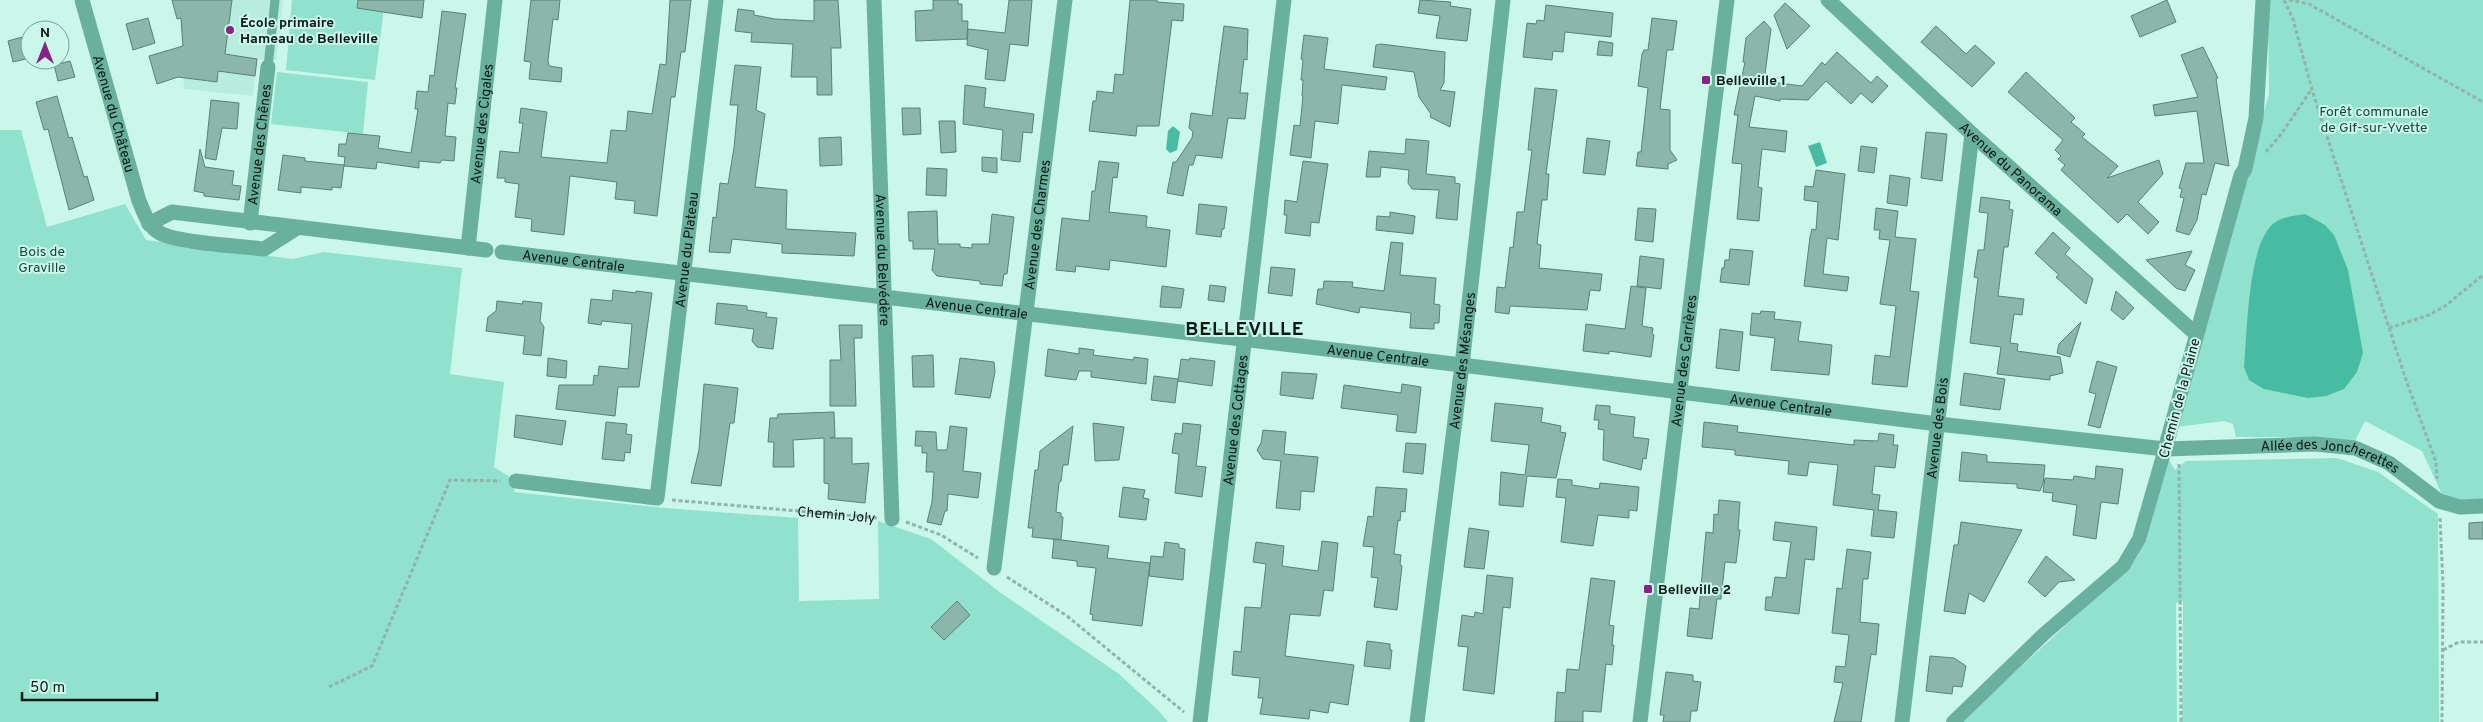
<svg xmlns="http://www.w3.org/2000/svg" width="2483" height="722" font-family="Overpass,sans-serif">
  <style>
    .built { fill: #b8eddd }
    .green { fill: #90e2cc }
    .water { fill: #47bca2 }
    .building { fill: #8cb6aa; stroke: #598176 }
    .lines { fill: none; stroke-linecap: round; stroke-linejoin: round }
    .path { stroke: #90b4aa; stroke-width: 3; stroke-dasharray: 4 2.5; stroke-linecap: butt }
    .service { stroke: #69b09d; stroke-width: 9 }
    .pedestrian { stroke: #69b09d; stroke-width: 14 }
    .minor { stroke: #69b09d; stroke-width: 15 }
    .poi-dot { fill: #85228b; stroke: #cbf7ea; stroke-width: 2 }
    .labels { text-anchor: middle; stroke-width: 4; stroke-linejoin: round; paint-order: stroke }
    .poi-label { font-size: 14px; font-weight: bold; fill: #081915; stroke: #cbf7ea; text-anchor: start }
    .park-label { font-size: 14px; fill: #15483c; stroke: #cbf7ea }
    .street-label { font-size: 14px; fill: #081915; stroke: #cbf7ea }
    .district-label { font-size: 19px; font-weight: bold; letter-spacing: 1px; fill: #081915; stroke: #cbf7ea }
  </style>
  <rect width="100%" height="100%" fill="#cbf7ea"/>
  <!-- built -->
  <polygon class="built" points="179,0 283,0 276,60 257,59 253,96 184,89"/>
  <!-- green -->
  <g class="green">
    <polygon points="292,0 385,0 375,80 286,70"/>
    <polygon points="2261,0 2483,0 2483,500 2445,501 2422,451 2365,421 2355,441 2315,437 2236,437 2233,424 2224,421 2176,427 2269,94 2268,14"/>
    <polygon points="277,72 368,82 363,134 271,124"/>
    <polygon points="0,130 21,130 47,227 125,204 146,240 293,259 324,252 462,268 450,374 504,382 494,467 516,481 514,492 665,508 798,518 799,601 879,599 878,521 931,539 1001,593 1119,674 1159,711 1168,722 0,722"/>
    <polygon points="2167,457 2175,470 2186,461 2337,458 2378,472 2438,514 2439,722 2182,722 2183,601 2176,603 2177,722 1961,722 2131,565 2138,555"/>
  </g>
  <!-- water -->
  <g class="water">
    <polygon points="1173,126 1180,132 1177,150 1170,153 1166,149 1168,131"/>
    <polygon points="1820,142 1827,163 1816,167 1808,146"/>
    <path d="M 2305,214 L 2325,225 L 2334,235 L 2348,270 L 2363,353 L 2357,372 L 2344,389 L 2326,396 L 2308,398 L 2264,389 L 2249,380 L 2244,367 C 2247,334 2248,251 2270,227 C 2278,217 2293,216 2305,214 Z"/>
  </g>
  <!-- building -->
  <g class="building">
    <polygon points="172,0 232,0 225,54 257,59 255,76 218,71 217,82 178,77 157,84 149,56 183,46 181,18 177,19"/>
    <polygon points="358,0 424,0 422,18 357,8"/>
    <polygon points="531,0 560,0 558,20 553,19 548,60 549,66 562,68 561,82 529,79 531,62 524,61"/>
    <polygon points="670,0 691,0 685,52 681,52 675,97 671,97 657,216 634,213 635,201 615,199 617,182 570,176 564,235 531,231 532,219 515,217 519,184 505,182 505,178 497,178 500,151 519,153 523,123 519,123 521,108 547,112 541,157 607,163 611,130 626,131 628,111 652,114 660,64 666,65"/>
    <polygon points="814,0 838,0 841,48 831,48 832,95 817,95 817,77 791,77 793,44 751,42 752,33 735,31 738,9 754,11 754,15 775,19 814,21"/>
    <polygon points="933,0 958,0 958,4 962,4 962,21 968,21 967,39 916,41 915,11 933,10"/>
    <polygon points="1009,0 1032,0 1028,46 1010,44 1005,81 985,79 988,50 967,45 968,29 1005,33"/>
    <polygon points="1130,0 1157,0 1157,2 1184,4 1183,21 1172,20 1159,126 1137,126 1136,136 1089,131 1093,101 1096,101 1097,91 1113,93 1115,74 1123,75"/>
    <polygon points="1420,0 1451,2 1450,6 1471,9 1467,41 1436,38 1440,16 1418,13"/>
    <polygon points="2167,0 2176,22 2140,37 2131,16"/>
    <polygon points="1785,3 1810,26 1787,49 1774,15"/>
    <polygon points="1546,5 1613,13 1611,37 1565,32 1563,52 1553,51 1552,60 1523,57 1527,23 1536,24 1537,20 1544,21"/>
    <polygon points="442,11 466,14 455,88 457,88 455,104 448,103 445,136 456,137 454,161 442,160 440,163 419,161 419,168 377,162 376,169 344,166 345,157 338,156 339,144 346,144 348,133 380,136 378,148 411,153 418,109 415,109 417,91 428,92 430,75 434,76"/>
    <polygon points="148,18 155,43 133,50 126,24"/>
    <polygon points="1652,18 1677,21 1673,50 1667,50 1660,109 1670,110 1670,150 1677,160 1668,164 1668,169 1636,166 1638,152 1641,152 1648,88 1638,86 1642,54 1644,50 1648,50"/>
    <polygon points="1764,21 1771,29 1764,81 1802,86 1822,62 1825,65 1837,52 1871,83 1877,76 1888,86 1872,103 1861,93 1851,104 1826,81 1808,100 1780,99 1780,101 1755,96 1749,127 1787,131 1785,152 1762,149 1758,187 1762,188 1759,221 1737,219 1742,164 1732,163 1738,115 1734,115 1745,62 1743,62 1746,38"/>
    <polygon points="1224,26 1248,29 1247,60 1244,59 1240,93 1248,93 1245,119 1228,118 1222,158 1196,155 1193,165 1189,165 1183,196 1167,193 1173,162 1176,162 1192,138 1193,132 1189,128 1191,113 1212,116"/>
    <polygon points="1936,26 1966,54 1975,45 1995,63 1972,87 1921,42"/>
    <polygon points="30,35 30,58 13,62 8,41"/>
    <polygon points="1304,35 1328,38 1324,69 1387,77 1385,90 1342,85 1338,124 1315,121 1311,158 1290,155 1294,125 1300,126 1303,96 1302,96 1303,80 1301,80 1303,60 1301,59"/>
    <polygon points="1599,41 1613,43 1612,56 1597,55"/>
    <polygon points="1381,44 1445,52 1444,83 1440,90 1455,92 1450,127 1430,117 1431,114 1419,97 1414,72 1373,67 1376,45"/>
    <polygon points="2203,47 2218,78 2216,79 2229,166 2215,163 2206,195 2202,194 2197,220 2189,235 2176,231 2184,198 2180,197 2182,189 2179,188 2186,163 2204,163 2197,111 2155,116 2153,105 2198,97 2181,55"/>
    <polygon points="70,61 75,77 58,81 54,65"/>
    <polygon points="735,65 761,67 756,110 765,114 755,187 787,190 786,229 856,233 854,256 782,253 782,244 732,239 730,253 709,252 713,217 716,218 720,183 728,184 734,148 738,105 730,105"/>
    <polygon points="2026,72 2075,118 2071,122 2085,134 2082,137 2118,166 2107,178 2159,160 2163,174 2138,202 2159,222 2148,234 2127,214 2118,223 2061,170 2065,165 2058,159 2061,156 2055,150 2063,140 2008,92"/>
    <polygon points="965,85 986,88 984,107 1034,114 1032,133 1023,132 1020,162 1001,160 1003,130 963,124"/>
    <polygon points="1535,88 1557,90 1546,174 1549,174 1547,200 1542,200 1537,244 1541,245 1539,268 1602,274 1600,291 1590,290 1587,310 1510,306 1509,314 1495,312 1497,287 1505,288 1510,247 1513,248 1517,212 1524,212 1532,150 1528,150"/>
    <polygon points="57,96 69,138 72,137 84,177 87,176 94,200 69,210 48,129 44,130 36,102"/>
    <polygon points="211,100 239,103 237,129 222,128 216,160 205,158"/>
    <polygon points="902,108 920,108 921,134 903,135"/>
    <polygon points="939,121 955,121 956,152 941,153"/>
    <polygon points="1926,132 1947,134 1942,181 1921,178"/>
    <polygon points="841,137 842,165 820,166 819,138"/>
    <polygon points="1587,138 1610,141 1605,175 1583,173"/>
    <polygon points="1406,139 1429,141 1426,174 1455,177 1455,183 1460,184 1457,220 1436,218 1439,190 1412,189 1408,183 1409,170 1381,167 1380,177 1366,177 1369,151 1405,154"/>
    <polygon points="1861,146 1877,148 1874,173 1858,171"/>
    <polygon points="200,149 205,167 234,171 232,185 241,186 239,200 204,196 204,193 194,191"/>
    <polygon points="283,155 305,158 305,161 344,165 341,188 332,187 332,190 301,187 301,193 278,190"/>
    <polygon points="982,157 997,158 997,173 982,171"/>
    <polygon points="1099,161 1119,163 1117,178 1113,177 1109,212 1147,216 1146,227 1170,230 1166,267 1110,260 1109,270 1076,266 1075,272 1056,270 1062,218 1089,221 1092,191 1095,191"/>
    <polygon points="1303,161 1328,164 1319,223 1311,222 1310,236 1285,233 1287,215 1284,215 1285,200 1297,202"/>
    <polygon points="927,168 947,169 946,196 926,195"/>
    <polygon points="1816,170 1845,174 1838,240 1827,238 1823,274 1849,277 1847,291 1804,286 1810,237 1812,229 1816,230 1818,202 1804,200 1805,186 1813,187"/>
    <polygon points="1890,175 1910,178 1907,206 1887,203"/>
    <polygon points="1981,197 2010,201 2009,209 2013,210 2008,247 2004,247 1998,296 2024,299 2022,315 2014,314 2010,343 2018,344 2017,351 2060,357 2063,373 2050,376 2050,380 1997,374 2001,347 1970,343 1978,278 1974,277 1978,250 1984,250 1988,213 1979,212"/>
    <polygon points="1199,204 1227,207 1224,229 1222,229 1221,237 1196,234"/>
    <polygon points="1638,208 1656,209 1653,242 1635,240"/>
    <polygon points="1876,208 1898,211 1895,237 1916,239 1910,291 1919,292 1907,387 1872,384 1875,355 1890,357 1896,306 1880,304 1890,240 1879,239 1880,230 1874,230"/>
    <polygon points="937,211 938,244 960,244 960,247 972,248 972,244 989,244 992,214 1014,217 1007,274 1004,274 1002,286 980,284 980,281 937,276 932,270 935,249 913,249 913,241 909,241 908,212"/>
    <polygon points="1390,212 1415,216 1413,234 1376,230 1377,216 1390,217"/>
    <polygon points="2053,232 2070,248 2065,254 2093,279 2086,304 2056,277 2059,275 2035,253"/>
    <polygon points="1391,242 1403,243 1400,275 1436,278 1434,304 1440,305 1439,323 1434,323 1434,329 1410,328 1411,313 1360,307 1359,313 1316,304 1318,289 1323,289 1324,281 1353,282 1352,287 1384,291"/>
    <polygon points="1730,249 1753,251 1749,285 1720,282 1722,268 1724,268 1725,260 1729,260"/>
    <polygon points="2192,251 2185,265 2195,270 2185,291 2176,288 2146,260"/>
    <polygon points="1640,256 1664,259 1661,289 1637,286"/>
    <polygon points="1271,267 1295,269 1292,296 1268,293"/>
    <polygon points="1210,285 1226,287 1224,302 1208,300"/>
    <polygon points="1162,286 1184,289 1181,308 1160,307"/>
    <polygon points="1631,286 1646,288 1642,326 1653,328 1652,334 1654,335 1651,357 1609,351 1609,354 1583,351 1586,324 1625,329"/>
    <polygon points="613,290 636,293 636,291 652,293 639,387 618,387 615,416 556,409 559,385 593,385 594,375 598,376 599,366 628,369 632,324 602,321 601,325 588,323 591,299 612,301"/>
    <polygon points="2116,291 2134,308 2123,320 2111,310"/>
    <polygon points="497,301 522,304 523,301 542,303 540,321 544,327 541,356 523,354 525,336 486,331 488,317 496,311"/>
    <polygon points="717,303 747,306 747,310 767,313 766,317 777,318 773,349 757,347 752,341 754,329 715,324"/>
    <polygon points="1761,311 1775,312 1774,319 1801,322 1798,341 1832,345 1829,375 1771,370 1775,338 1750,335 1752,313 1760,314"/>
    <polygon points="2081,322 2070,357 2057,353 2059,344"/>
    <polygon points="839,325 862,325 862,338 854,338 856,406 830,406 830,360 841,360"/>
    <polygon points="1720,329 1743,332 1739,371 1716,368"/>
    <polygon points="1079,348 1094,350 1093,355 1133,360 1134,357 1148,359 1146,384 1091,377 1091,371 1079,371 1076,380 1045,376 1048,349 1079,354"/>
    <polygon points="933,355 934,387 913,387 912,356"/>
    <polygon points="548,358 567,361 566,378 547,376"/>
    <polygon points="960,358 994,362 995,372 990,398 955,394"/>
    <polygon points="1190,358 1215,361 1212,386 1178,381 1181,359 1189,360"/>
    <polygon points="2097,361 2117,367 2100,428 2088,425 2096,394 2089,392"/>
    <polygon points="1282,372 1317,374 1313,399 1280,395"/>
    <polygon points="1964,373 2005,379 2000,410 1960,405"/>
    <polygon points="1154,376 1178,379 1175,403 1151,400"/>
    <polygon points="704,384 738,388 734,423 730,423 721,486 691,483 699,450"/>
    <polygon points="1402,384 1421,387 1416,433 1396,431 1398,415 1341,408 1344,385 1401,393"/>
    <polygon points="1495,403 1543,408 1541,422 1561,426 1560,432 1566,433 1556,478 1527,476 1523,507 1499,505 1501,472 1525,475 1529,445 1491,441"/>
    <polygon points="1596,405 1610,406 1610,414 1635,417 1633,437 1649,439 1646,459 1643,458 1641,470 1603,460 1604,430 1598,429 1599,420 1594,420"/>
    <polygon points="834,412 835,437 830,438 852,438 852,464 869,463 865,503 828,499 829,484 824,483 824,438 793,440 794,467 773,467 774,442 768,442 770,418 777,418 778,414"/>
    <polygon points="516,415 566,421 562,445 514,437"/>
    <polygon points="606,422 627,424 626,434 632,435 630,453 625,452 624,461 602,459"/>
    <polygon points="1704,422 1738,426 1737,432 1854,445 1854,440 1878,441 1879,433 1894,435 1893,445 1898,445 1895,468 1875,466 1872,494 1880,495 1878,510 1897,512 1894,538 1871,536 1874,510 1833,505 1838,465 1809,462 1807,476 1788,474 1789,461 1735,455 1735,450 1702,447"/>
    <polygon points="1093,423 1124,427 1119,460 1095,461"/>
    <polygon points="1183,423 1201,425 1196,466 1206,467 1202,497 1175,493 1179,454 1172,453 1175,433 1182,434"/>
    <polygon points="950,426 967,428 963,471 981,473 978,498 948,494 947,511 945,511 941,525 927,522 932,502 934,472 926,472 927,453 922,453 922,446 915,446 916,431 936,432 937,450 947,450"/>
    <polygon points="1073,426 1068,465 1063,465 1061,481 1059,483 1056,512 1061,513 1061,517 1063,517 1061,540 1032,537 1033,528 1028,528 1035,470 1038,470 1040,451"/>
    <polygon points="1263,430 1286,432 1284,454 1318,457 1314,492 1301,491 1300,510 1276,508 1281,461 1263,459 1257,450 1261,443"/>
    <polygon points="1406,443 1426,444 1423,474 1403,472"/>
    <polygon points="1962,452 1987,455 1987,462 2045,465 2043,484 2040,491 2017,488 2017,484 1959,481"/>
    <polygon points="2096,466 2123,469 2118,504 2101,502 2096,539 2073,535 2077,505 2052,501 2053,493 2043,492 2045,478 2073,480 2074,476 2095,479"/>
    <polygon points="1558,479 1572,480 1572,485 1599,489 1600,483 1639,487 1637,511 1629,510 1629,518 1598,515 1593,546 1561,542 1566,498 1556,497"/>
    <polygon points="1123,487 1145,490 1143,498 1149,499 1146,520 1119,517"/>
    <polygon points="1376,487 1407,489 1405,512 1401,511 1400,521 1398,520 1394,554 1401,555 1400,564 1402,566 1397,610 1374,607 1378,578 1371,577 1374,547 1363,546 1368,516 1373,517"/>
    <polygon points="1719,500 1740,502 1738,530 1740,530 1736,563 1725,562 1721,599 1717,599 1712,639 1687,636 1690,608 1699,609 1706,532 1713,533 1714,514 1718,515"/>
    <polygon points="1775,522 1817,527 1814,560 1805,559 1799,614 1765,610 1766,597 1772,597 1775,577 1786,578 1791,542 1773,540"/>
    <polygon points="1961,522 2022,530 1984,602 1969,593 1965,614 1944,611 1954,545 1958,545"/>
    <polygon points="2483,522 2483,539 2469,539 2469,523"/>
    <polygon points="1469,528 1489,531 1484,569 1464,567"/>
    <polygon points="1054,539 1109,546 1107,558 1150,563 1142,626 1092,620 1093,615 1090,614 1096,568 1077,566 1077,561 1052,558"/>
    <polygon points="1322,541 1338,543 1333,591 1324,590 1320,616 1290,614 1285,656 1354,665 1348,705 1330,702 1328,713 1310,710 1309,719 1260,714 1263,698 1258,698 1260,678 1232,675 1234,651 1241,652 1245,607 1261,608 1266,564 1253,562 1256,542 1284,546 1282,566 1318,571"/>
    <polygon points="1165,542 1179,544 1179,548 1185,549 1183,580 1149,576 1151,556 1163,557"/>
    <polygon points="1847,549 1871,552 1868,579 1863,579 1860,622 1879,624 1876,655 1871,654 1861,722 1834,722 1843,683 1834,682 1836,666 1845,667 1849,635 1832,633 1837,588 1842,589"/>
    <polygon points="2046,556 2075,580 2059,582 2045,597 2028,582"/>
    <polygon points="1487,575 1513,578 1510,608 1503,607 1494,694 1463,690 1468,647 1458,646 1462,615 1474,617 1475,612 1483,614"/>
    <polygon points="1591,578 1615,581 1609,625 1614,626 1612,645 1614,645 1612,665 1606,664 1601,712 1583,711 1583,722 1555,722 1557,692 1565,693 1567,669 1579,670"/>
    <polygon points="957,601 970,615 944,640 931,627"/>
    <polygon points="1367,641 1390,644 1390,650 1392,650 1390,669 1364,666"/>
    <polygon points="1930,656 1954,658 1966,666 1962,687 1953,686 1952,694 1926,691"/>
    <polygon points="1666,672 1693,675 1693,681 1701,682 1697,711 1691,711 1690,722 1663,722 1664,715 1660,715"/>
  </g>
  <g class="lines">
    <!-- path -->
    <g class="path">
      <polyline points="2284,0 2293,19 2312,90 2405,377 2436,462 2437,479"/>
      <polyline points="2289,0 2309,4 2483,102"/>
      <polyline points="2266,152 2282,133 2311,90"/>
      <polyline points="2389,328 2429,315 2445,306 2483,275"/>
      <polyline points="2179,464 2181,722"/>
      <path id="s1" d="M 672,500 L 878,518"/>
      <polyline points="2440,518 2443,585 2442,722"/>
      <polyline points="906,522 941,535 978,558"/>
      <polyline points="1007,577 1067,616 1184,712"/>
      <polyline points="2443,650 2459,642 2483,642"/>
      <polyline points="329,687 372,666 450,480 500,481"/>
    </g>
    <!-- service -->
    <polyline class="service" points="268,67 275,0"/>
    <!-- pedestrian -->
    <polyline class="pedestrian" points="1953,722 2044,634 2123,566 2139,539 2165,449"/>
    <!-- minor -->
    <g class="minor">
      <path id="s2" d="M 82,0 L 139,201 C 144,212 148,227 160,233 C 178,243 240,246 264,249 L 297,228"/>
      <path id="s3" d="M 874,0 L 892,519"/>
      <path id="s4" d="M 1828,0 L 1972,134 L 2196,334"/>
      <path id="s5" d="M 250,223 L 268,67"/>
      <polyline points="149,224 172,212 486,250"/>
      <path id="s6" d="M 468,248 L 495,0"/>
      <path id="s7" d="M 502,252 L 1462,365 L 1938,424 L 2165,449 L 2315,444 L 2355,448 L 2389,463 L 2439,501 L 2460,507 L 2483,506"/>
      <polyline points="2165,449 2241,175 2245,169 2256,118 2263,0"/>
      <path id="s8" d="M 516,481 L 657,498 L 716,0"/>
      <path id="s9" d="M 994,568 L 1065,0"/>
      <path id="s10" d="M 1200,722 L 1284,0"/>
      <path id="s11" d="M 1417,722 L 1462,365 L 1503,0"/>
      <path id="s12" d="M 1640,722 L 1727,0"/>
      <path id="s13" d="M 1902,722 L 1972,134"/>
    </g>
  </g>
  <!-- markers -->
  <g class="poi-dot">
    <circle cx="230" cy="30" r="5"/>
    <rect x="1701" y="75" width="10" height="10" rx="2.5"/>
    <rect x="1643" y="584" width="10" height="10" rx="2.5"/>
  </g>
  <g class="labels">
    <!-- poi labels -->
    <g class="poi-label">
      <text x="240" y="27">École primaire<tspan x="240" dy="16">Hameau de Belleville</tspan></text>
      <text x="1716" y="85">Belleville 1</text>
      <text x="1658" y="594">Belleville 2</text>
    </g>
    <!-- park labels -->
    <g class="park-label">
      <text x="2374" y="116">Forêt communale<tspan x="2374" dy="16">de Gif-sur-Yvette</tspan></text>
      <text x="42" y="256">Bois de<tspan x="42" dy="16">Graville</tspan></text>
    </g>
    <!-- street labels -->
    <g class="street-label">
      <text dy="5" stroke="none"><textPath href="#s2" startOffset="118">Avenue du Château</textPath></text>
      <text dy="5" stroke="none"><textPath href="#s6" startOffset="125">Avenue des Cigales</textPath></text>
      <text dy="5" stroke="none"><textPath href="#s5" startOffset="79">Avenue des Chênes</textPath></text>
      <text dy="5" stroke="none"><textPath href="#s4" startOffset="249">Avenue du Panorama</textPath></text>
      <text dy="5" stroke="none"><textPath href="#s9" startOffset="346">Avenue des Charmes</textPath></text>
      <text dy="5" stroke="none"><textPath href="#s8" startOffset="392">Avenue du Plateau</textPath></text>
      <text dy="5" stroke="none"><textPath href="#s3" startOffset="260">Avenue du Belvédère</textPath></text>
      <text dy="5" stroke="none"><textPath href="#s7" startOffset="72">Avenue Centrale</textPath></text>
      <text dy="5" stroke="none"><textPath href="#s7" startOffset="478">Avenue Centrale</textPath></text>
      <text dy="5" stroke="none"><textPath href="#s7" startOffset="882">Avenue Centrale</textPath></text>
      <text dy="5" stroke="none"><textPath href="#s11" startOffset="364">Avenue des Mésanges</textPath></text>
      <text dy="5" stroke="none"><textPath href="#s12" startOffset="364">Avenue des Carrières</textPath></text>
      <text transform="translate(2179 398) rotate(-75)" y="5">Chemin de la Plaine</text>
      <text dy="5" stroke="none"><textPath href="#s7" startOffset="1288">Avenue Centrale</textPath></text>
      <text dy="5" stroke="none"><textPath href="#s10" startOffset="304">Avenue des Cottages</textPath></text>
      <text dy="5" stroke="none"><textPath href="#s13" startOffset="296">Avenue des Bois</textPath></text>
      <text dy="5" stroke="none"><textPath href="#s7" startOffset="1842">Allée des Joncherettes</textPath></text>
      <text dy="5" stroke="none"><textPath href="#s1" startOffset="165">Chemin Joly</textPath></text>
    </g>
    <!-- district labels -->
    <g class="district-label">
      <text x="1245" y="335">BELLEVILLE</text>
    </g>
  </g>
  <!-- north arrow -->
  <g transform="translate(45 45)"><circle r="24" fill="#cbf7ea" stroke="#7d9e95"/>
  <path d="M0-4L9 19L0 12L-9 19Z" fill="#85228b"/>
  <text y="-8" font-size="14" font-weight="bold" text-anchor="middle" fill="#081915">N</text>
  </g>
  <!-- scale -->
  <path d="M22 692v8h135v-8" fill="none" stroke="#081915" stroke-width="2.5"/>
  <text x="30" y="692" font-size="15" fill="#081915" stroke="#cbf7ea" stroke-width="4" paint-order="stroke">50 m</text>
</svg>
